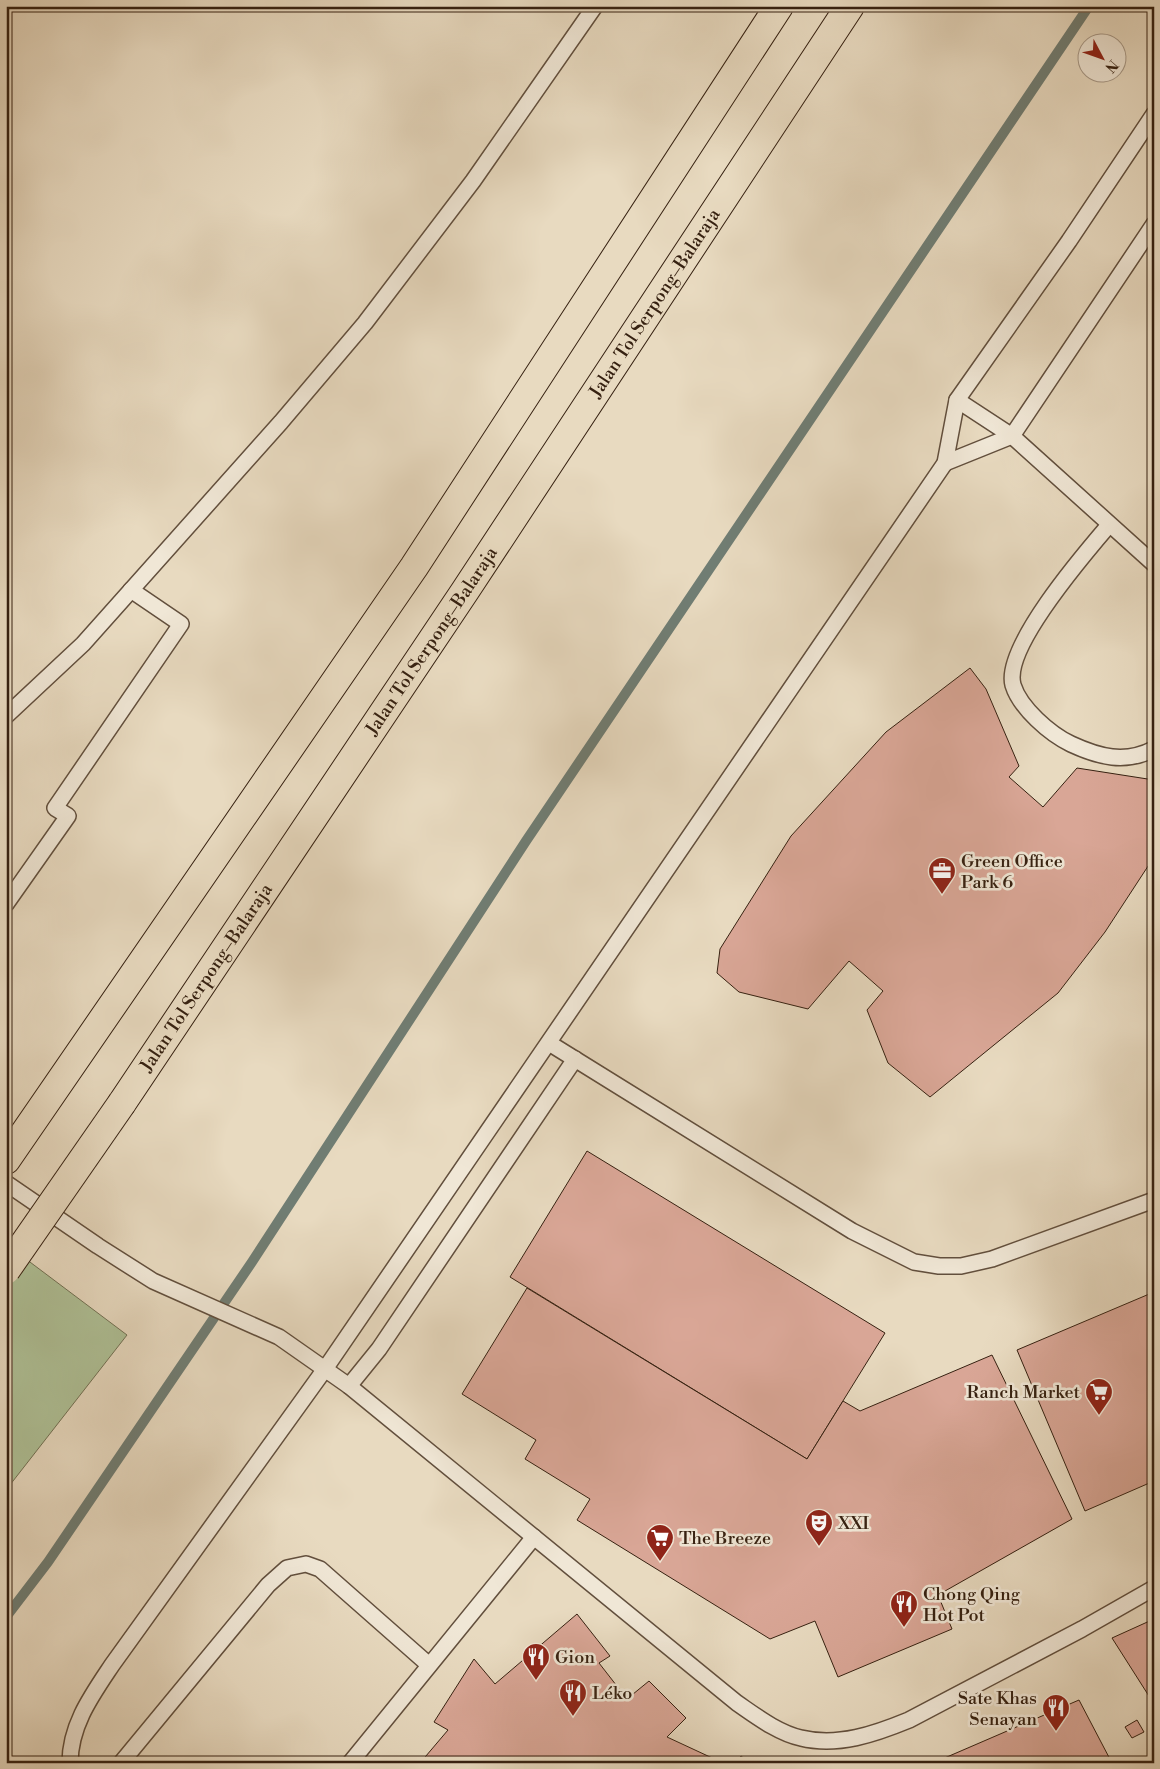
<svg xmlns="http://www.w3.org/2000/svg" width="1160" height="1769" font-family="'Libre Bodoni',serif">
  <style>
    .green { fill: #afc197; stroke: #727154 }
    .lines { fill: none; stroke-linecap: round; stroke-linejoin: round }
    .stream { stroke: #707d73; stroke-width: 10 }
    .building { fill: #d9a696; stroke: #362111 }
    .lane-casing { stroke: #624f3d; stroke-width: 18 }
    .highway-casing { stroke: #362111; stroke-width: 30 }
    .lane { stroke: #f0e7d6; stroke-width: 15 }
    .highway { stroke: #e8dac0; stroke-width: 28 }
    .highway-bridge-casing { stroke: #362111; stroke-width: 30; stroke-linecap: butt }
    .highway-bridge { stroke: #e8dac0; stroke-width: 28 }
    .labels { text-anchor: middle; stroke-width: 5; stroke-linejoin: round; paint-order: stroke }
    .street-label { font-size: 18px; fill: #362111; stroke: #f0e7d6 }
    .poi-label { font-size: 18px; fill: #362111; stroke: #f0e7d6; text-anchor: start }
  </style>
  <rect width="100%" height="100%" fill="#e8dac0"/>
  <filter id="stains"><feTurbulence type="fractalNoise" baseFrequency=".004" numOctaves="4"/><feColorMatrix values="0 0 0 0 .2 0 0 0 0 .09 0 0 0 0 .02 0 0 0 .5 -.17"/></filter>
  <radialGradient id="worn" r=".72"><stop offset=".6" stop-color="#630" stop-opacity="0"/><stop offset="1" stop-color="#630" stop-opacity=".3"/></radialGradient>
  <!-- green -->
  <polygon class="green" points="6,1244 127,1335 6,1490"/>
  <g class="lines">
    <!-- stream -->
    <polyline class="stream" points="6,1617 48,1562 252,1262 526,841 1089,6"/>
  </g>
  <!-- building -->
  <g class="building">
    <polygon points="970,668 986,689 1019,766 1009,777 1043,807 1077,768 1154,780 1154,857 1105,932 1058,993 930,1097 888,1063 867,1010 883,991 849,961 808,1009 739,992 717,973 720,949 791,836 886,732"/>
    <polygon points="587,1151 885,1333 807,1459 510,1277"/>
    <polygon points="527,1288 807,1459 843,1401 860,1411 992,1355 1072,1519 938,1595 952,1629 838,1677 815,1621 770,1639 577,1520 590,1499 525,1459 536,1440 462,1394"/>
    <polygon points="1154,1292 1154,1481 1085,1511 1017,1350"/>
    <polygon points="577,1614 610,1656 599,1663 627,1699 649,1681 686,1718 667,1737 723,1763 420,1763 448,1730 434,1722 474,1659 495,1684"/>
    <polygon points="1154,1619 1154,1704 1112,1638"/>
    <polygon points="1079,1700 1112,1763 933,1763"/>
    <polygon points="1137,1720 1144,1732 1132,1738 1125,1727"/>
    <polygon points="741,1756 750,1763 735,1763"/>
  </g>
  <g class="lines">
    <defs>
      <g id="lane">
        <polyline points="957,400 1012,436 1154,564"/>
        <polyline points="945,463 1012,436 1154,224"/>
        <path d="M 1109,525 C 1085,553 1003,648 1013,685 C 1020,708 1050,734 1071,744 C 1099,757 1125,764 1154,749"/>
        <polyline points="6,716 83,644 281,422 365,323 473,181 595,6"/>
        <polyline points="6,904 68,816 55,808 181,624 131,590"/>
        <polyline points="549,1043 852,1231 914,1262 939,1266 961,1266 992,1259 1154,1200"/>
        <path d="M 6,1183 L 98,1246 L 153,1281 L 279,1337 L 349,1386 L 737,1703 C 756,1716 778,1733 801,1738 C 838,1747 875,1734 909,1720 L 1082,1629 L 1154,1588"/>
        <polyline points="349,1386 379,1349 575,1059"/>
        <path d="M 70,1763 C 70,1725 92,1695 112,1665 L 325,1369 L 945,463 L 957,400 L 1069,241 L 1154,114"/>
        <polyline points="121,1763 268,1585 287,1568 306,1564 320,1569 429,1665"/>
        <polyline points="350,1763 534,1537"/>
      </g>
      <g id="highway">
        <path id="s1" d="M 122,1103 L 465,591 L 850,6"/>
        <polyline points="6,1160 414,567 779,6"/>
      </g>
    </defs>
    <!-- lane casing -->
    <use href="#lane" class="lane-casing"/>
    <!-- highway casing -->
    <use href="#highway" class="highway-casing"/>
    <!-- lane -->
    <use href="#lane" class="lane"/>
    <!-- highway -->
    <use href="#highway" class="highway"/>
    <defs>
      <polyline id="highway-bridge" points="6,1270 122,1103"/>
    </defs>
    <!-- highway-bridge casing -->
    <use href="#highway-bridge" class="highway-bridge-casing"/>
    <!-- highway-bridge -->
    <use href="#highway-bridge" class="highway-bridge"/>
  </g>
  <!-- icons -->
  <defs>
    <symbol id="office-pin" viewBox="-11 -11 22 30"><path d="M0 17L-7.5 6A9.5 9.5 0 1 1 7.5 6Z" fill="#8f2418" stroke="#f0e7d6"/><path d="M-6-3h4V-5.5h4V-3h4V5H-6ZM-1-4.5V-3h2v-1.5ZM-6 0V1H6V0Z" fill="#fff"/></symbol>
    <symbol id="supermarket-pin" viewBox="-11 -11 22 30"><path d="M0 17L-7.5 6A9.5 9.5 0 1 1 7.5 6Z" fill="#8f2418" stroke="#f0e7d6"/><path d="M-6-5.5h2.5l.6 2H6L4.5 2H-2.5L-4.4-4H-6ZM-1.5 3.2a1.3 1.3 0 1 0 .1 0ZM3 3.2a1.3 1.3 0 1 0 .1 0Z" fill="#fff"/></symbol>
    <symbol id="theatre-pin" viewBox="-11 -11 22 30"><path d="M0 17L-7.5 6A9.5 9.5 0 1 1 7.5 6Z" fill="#8f2418" stroke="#f0e7d6"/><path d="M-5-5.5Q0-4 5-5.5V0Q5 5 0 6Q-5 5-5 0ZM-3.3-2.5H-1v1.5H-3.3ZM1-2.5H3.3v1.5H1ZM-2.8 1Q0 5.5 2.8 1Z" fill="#fff"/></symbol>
    <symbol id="restaurant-pin" viewBox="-11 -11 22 30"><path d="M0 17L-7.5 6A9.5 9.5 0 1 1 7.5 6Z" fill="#8f2418" stroke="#f0e7d6"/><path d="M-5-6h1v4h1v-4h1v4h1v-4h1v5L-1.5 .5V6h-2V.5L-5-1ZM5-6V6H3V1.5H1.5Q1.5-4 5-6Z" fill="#fff"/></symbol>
  </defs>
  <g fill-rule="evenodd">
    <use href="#office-pin" x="926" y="855" width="32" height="43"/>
    <use href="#supermarket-pin" x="1083" y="1376" width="32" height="43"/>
    <use href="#theatre-pin" x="803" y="1507" width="32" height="43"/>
    <use href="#supermarket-pin" x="644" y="1522" width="32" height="43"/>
    <use href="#restaurant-pin" x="888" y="1588" width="32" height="43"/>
    <use href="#restaurant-pin" x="520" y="1641" width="32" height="43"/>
    <use href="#restaurant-pin" x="557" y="1677" width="32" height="43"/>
    <use href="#restaurant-pin" x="1040" y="1692" width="32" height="43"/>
  </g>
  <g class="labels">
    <!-- street labels -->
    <g class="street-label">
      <text dy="6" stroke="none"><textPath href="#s1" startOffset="961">Jalan Tol Serpong–Balaraja</textPath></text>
      <text dy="6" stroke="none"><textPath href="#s1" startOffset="556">Jalan Tol Serpong–Balaraja</textPath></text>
      <text dy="6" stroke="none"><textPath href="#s1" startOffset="151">Jalan Tol Serpong–Balaraja</textPath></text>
    </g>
    <!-- poi labels -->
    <g class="poi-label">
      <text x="961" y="867">Green Office<tspan x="961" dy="21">Park 6</tspan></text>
      <text x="1080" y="1398" text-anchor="end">Ranch Market</text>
      <text x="838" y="1529">XXI</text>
      <text x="679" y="1544">The Breeze</text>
      <text x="923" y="1600">Chong Qing<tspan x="923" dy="21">Hot Pot</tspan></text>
      <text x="555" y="1663">Gion</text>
      <text x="592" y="1699">Léko</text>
      <text x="1037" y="1704" text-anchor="end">Sate Khas<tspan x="1037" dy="21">Senayan</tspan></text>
    </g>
  </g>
  <!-- margin -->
  <rect width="1160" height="1769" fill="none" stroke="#e8dac0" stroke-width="25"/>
  <rect x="8" y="8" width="1145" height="1754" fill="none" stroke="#362111" stroke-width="2.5"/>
  <rect x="12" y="12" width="1135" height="1744" fill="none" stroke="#362111"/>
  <!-- north arrow -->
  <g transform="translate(1102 58) rotate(131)"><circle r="24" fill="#f0e7d6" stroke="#a69887"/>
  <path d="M0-4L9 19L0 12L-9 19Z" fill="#8f2418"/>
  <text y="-8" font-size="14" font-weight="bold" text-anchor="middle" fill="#362111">N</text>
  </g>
  <rect width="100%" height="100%" filter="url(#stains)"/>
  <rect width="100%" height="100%" fill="url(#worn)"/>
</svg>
